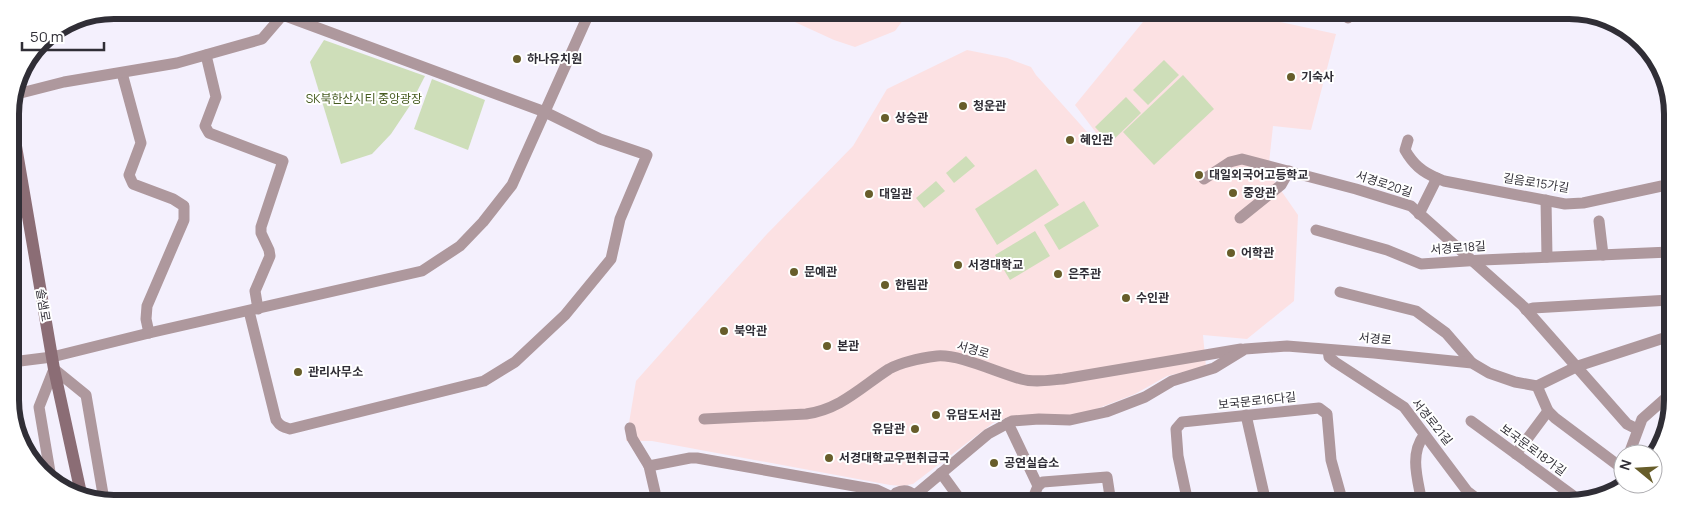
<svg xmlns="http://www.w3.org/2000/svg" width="1683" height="514" font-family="Manrope,'Noto Sans KR',sans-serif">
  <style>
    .education { fill: #fce1e3 }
    .green { fill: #cedeb9 }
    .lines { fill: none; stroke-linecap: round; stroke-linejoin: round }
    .minor { stroke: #ae989d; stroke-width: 11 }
    .secondary { stroke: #8b6d75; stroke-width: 12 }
    .poi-dot { fill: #675d2a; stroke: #fff; stroke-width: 2 }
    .labels { text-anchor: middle; stroke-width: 4; stroke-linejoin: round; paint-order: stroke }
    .poi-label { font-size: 12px; font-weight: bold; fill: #302e36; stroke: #fff; text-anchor: start }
    .park-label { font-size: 12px; fill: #465b20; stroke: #fff }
    .street-label { font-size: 12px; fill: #302e36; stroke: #fff }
    .rim { fill: none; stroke: #302e36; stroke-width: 6 }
  </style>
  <rect width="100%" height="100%" fill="#f4f0fd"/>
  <!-- education -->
  <g class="education">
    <polygon points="773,12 909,12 895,31 855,47 834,40"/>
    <polygon points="1153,13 1238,13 1336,34 1311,130 1273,126 1268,172 1298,215 1294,301 1247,339 1203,335 1206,367 1167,376 1135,394 1086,413 1073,415 1011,416 993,423 913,484 902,486 890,485 652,441 626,441 636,381 766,235 853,146 887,89 967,50 1007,58 1031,67 1036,75 1096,142 1100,138 1075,105 1147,17"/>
  </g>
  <!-- green -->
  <g class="green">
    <polygon points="324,40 425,76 409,107 391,134 372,154 341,164 310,62"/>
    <polygon points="1164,60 1179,75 1148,105 1133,90"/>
    <polygon points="1183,75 1214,109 1154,165 1123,132"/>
    <polygon points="432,79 485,100 468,150 414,129"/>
    <polygon points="1126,97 1141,113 1110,143 1095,127"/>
    <polygon points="966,156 975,166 954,183 946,173"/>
    <polygon points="1036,169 1059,205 997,245 975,209"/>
    <polygon points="936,181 945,191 924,208 916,198"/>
    <polygon points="1084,201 1099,226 1059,250 1044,225"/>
    <polygon points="1035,231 1050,256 1010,280 995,255"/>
  </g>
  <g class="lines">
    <!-- minor -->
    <g class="minor">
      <polyline points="1348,18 1350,13"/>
      <polyline points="206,55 216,97 205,126 209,133 283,161 261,227 261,233 269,250 270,256 255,291 258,309"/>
      <polyline points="122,73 141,143 129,175 133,184 173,199 184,206 184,220 147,306 146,319 149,333"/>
      <polyline points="13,95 64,82 177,63 262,39 287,10"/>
      <path d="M 1408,140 L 1405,150 C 1413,164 1422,172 1437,178"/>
      <polyline points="1204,179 1230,162 1242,159 1356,189 1411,206 1523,306 1627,424 1637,429"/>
      <polyline points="1546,200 1547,257"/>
      <polyline points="1419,214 1437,178 1444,181 1565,204 1583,203 1671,184"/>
      <polyline points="1240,218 1281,185 1289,171"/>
      <polyline points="1599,221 1603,255"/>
      <polyline points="1316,230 1387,250 1421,264 1482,260 1670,252"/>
      <polyline points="1340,292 1416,311 1446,333 1472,363"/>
      <polyline points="1526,310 1533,308 1670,300"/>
      <path d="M 249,311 L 276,420 C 280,426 283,427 290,429 L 484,381 L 515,362 L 565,315 L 611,259 L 620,219 L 647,155 L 600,139 L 545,112 L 283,15"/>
      <polyline points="1328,350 1329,357 1335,362 1404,407 1467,491 1484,504"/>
      <polyline points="12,362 52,357 149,333 422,271 460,246 483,222 512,185 590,11"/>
      <polyline points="1537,386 1548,411 1555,418 1623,469"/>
      <polyline points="1246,415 1266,503"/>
      <path d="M 704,419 L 806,414 C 841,409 861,387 889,369 C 904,361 921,358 937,356 C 959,354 998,373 1021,379 C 1035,383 1049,380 1063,379 L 1241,349"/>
      <polyline points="1471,421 1572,495 1578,503"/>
      <polyline points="1008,423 1038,486"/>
      <polyline points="630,428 632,438 649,466"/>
      <polyline points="1516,454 1548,411"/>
      <polyline points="1629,454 1642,419 1668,396 1670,396"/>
      <polyline points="941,473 962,502"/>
      <polyline points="51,478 39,407 54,369 86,395 104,500"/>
      <polyline points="914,496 988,434 1012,421 1039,419 1070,420 1106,412 1145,397 1172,381 1214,368 1245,349 1287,346 1374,353 1472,363 1489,373 1515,382 1537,386 1578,366 1670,336"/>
      <polyline points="654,502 655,492 649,466 690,458 697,458 877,490 892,497"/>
      <path d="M 891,502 L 896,493 C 906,488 914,492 917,501"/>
      <polyline points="1031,503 1038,486 1043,482 1107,477 1111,503"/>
      <polyline points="1188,503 1178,456 1176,429 1182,422 1319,408 1327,414 1331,460 1343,503"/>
      <path d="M 1422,503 C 1418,480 1409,455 1424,435"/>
    </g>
    <!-- secondary -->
    <polyline class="secondary" points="10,111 54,369 82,498"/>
  </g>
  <!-- markers -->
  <g class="poi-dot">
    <circle cx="517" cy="59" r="5"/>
    <circle cx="1291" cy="77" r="5"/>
    <circle cx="963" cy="106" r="5"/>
    <circle cx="885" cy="118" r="5"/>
    <circle cx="1070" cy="140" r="5"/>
    <circle cx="1199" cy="175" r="5"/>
    <circle cx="1233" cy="193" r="5"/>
    <circle cx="869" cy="194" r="5"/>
    <circle cx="1231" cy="253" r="5"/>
    <circle cx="958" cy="265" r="5"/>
    <circle cx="794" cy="272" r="5"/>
    <circle cx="1058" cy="274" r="5"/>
    <circle cx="885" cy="285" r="5"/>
    <circle cx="1126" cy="298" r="5"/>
    <circle cx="724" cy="331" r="5"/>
    <circle cx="827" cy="346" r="5"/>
    <circle cx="298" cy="372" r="5"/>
    <circle cx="936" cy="415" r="5"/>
    <circle cx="915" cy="429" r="5"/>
    <circle cx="829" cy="458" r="5"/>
    <circle cx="994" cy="463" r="5"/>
  </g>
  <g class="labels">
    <!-- poi labels -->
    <g class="poi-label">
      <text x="527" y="63">하나유치원</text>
      <text x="1301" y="81">기숙사</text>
      <text x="973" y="110">청운관</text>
      <text x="895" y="122">상승관</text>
      <text x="1080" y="144">혜인관</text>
      <text x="1209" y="179">대일외국어고등학교</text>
      <text x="1243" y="197">중앙관</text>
      <text x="879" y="198">대일관</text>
      <text x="1241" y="257">어학관</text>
      <text x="968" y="269">서경대학교</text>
      <text x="804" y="276">문예관</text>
      <text x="1068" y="278">은주관</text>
      <text x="895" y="289">한림관</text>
      <text x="1136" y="302">수인관</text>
      <text x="734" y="335">북악관</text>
      <text x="837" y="350">본관</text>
      <text x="308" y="376">관리사무소</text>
      <text x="946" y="419">유담도서관</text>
      <text x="905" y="433" text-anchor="end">유담관</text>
      <text x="839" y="462">서경대학교우편취급국</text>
      <text x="1004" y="467">공연실습소</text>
    </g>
    <!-- park labels -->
    <g class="park-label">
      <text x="364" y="103">SK북한산시티 중앙광장</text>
    </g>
    <!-- street labels -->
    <g class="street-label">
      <text transform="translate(1536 183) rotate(9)" y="4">길음로15가길</text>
      <text transform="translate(1384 184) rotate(18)" y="4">서경로20길</text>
      <text transform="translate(1458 248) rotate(-4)" y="4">서경로18길</text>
      <text transform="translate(43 305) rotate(80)" y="4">솔샘로</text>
      <text transform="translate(1375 339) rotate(5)" y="4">서경로</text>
      <text transform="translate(973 350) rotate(16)" y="4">서경로</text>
      <text transform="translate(1257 401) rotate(-6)" y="4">보국문로16다길</text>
      <text transform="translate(1432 422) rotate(51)" y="4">서경로21길</text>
      <text transform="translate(1533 450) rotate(36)" y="4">보국문로18가길</text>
    </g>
  </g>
  <!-- crop -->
  <path d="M0 0H1683V514H0ZM114 19H1569A95 95 0 0 1 1664 114V400A95 95 0 0 1 1569 495H114A95 95 0 0 1 19 400V114A95 95 0 0 1 114 19Z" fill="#fff" fill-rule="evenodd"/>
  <path class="rim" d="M114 19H1569A95 95 0 0 1 1664 114V400A95 95 0 0 1 1569 495H114A95 95 0 0 1 19 400V114A95 95 0 0 1 114 19Z"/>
  <!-- north arrow -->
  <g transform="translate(1638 469) rotate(288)"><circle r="24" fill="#ffffff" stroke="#acabaf"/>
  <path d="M0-4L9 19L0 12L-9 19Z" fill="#675d2a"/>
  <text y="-8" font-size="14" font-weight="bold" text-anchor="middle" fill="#302e36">N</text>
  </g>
  <!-- scale -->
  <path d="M22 42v8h82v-8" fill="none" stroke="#302e36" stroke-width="2.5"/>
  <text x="30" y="42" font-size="15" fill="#302e36" stroke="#ffffff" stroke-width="4" paint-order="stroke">50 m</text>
</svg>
